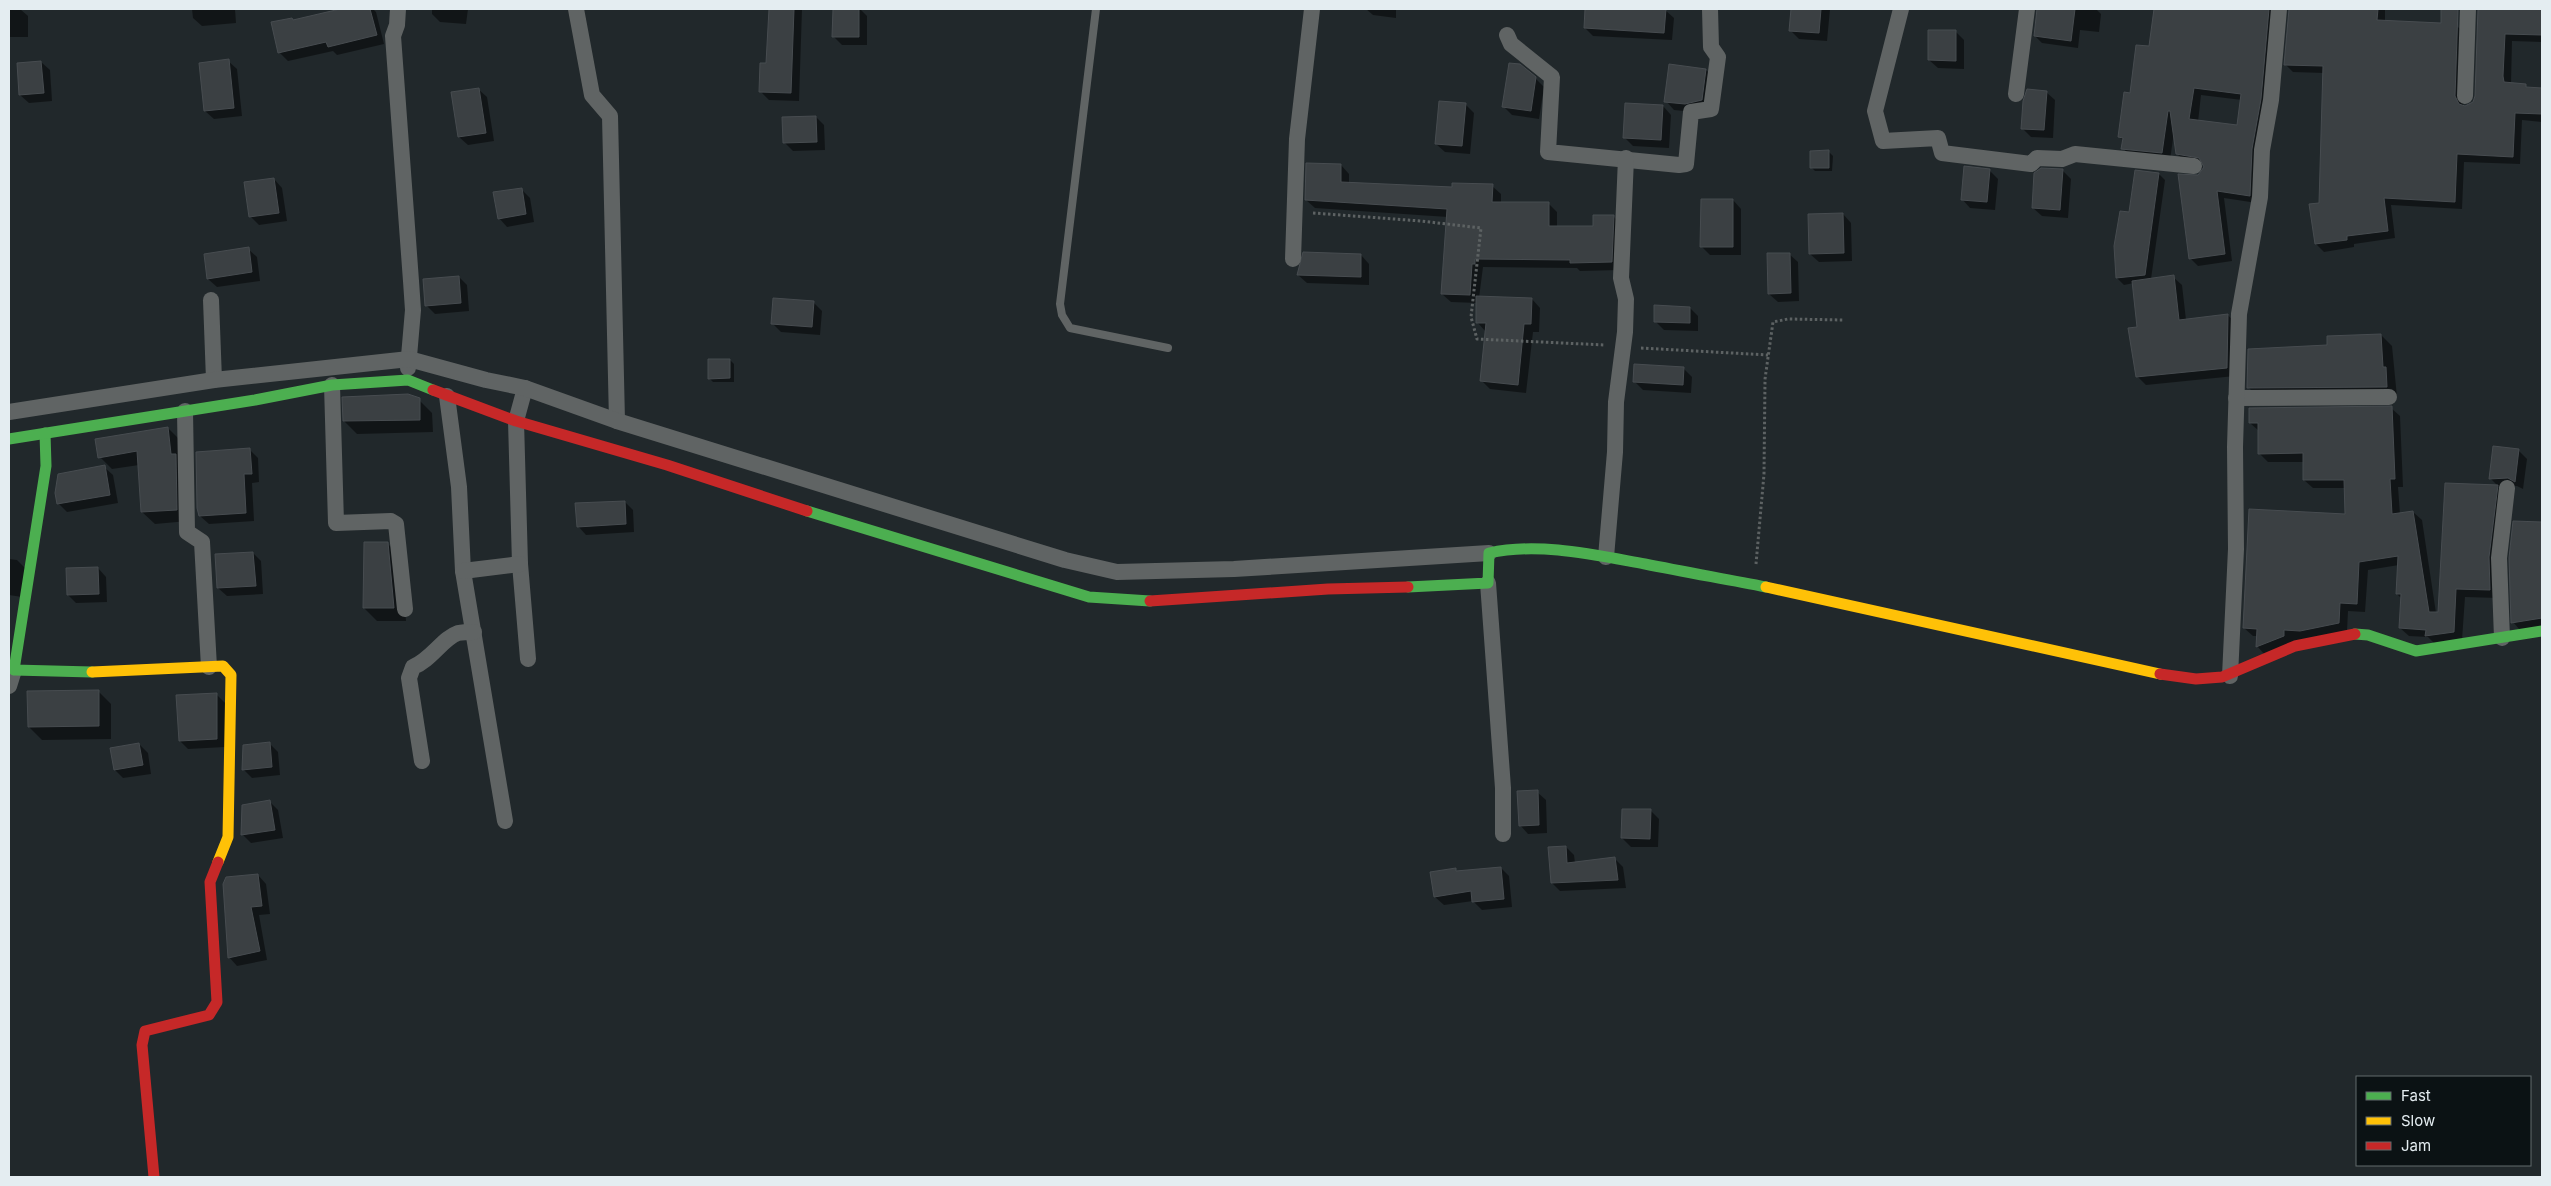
<svg xmlns="http://www.w3.org/2000/svg" width="2551" height="1186" font-family="Inter,sans-serif">
  <style>
    .shadow { fill: #0007; fill-rule: evenodd }
    .building { fill: #3b4043; stroke: #474c50; fill-rule: evenodd }
    .lines { fill: none; stroke-linecap: round; stroke-linejoin: round }
    .path { stroke: #5d6263; stroke-width: 3; stroke-dasharray: 2.5 2.5; stroke-linecap: butt }
    .lane { stroke: #606464; stroke-width: 8 }
    .street { stroke: #606464; stroke-width: 16 }
    .fast { stroke: #4caf50; stroke-width: 11 }
    .slow { stroke: #ffc107; stroke-width: 11 }
    .jam { stroke: #c62828; stroke-width: 11 }
  </style>
  <rect width="100%" height="100%" fill="#21282b"/>
  <!-- shadow -->
  <g class="shadow">
    <polygon points="9,9 20,9 28,16 28,37 9,37"/>
    <polygon points="192,9 235,9 236,23 202,26 193,18"/>
    <polygon points="346,9 373,9 376,12 384,44 337,55 333,51 288,61 279,52 292,19 294,21"/>
    <polygon points="432,9 468,9 466,24 440,22 432,14"/>
    <polygon points="770,9 802,9 799,101 769,100 760,91 767,65"/>
    <polygon points="834,9 860,9 867,16 867,45 842,45 833,36"/>
    <polygon points="1366,9 1396,9 1396,18 1373,15"/>
    <polygon points="1586,9 1665,10 1674,18 1672,40 1593,36 1585,28"/>
    <polygon points="1792,9 1830,9 1827,41 1799,39 1791,31"/>
    <polygon points="2038,9 2096,9 2101,14 2099,32 2080,30 2078,48 2042,43 2035,36"/>
    <path d="M 2156,9 L 2281,9 L 2257,203 L 2224,198 L 2232,261 L 2198,266 L 2190,258 L 2199,176 L 2204,172 L 2204,163 L 2185,161 L 2177,154 L 2174,132 L 2170,160 L 2130,156 L 2123,148 L 2124,141 L 2119,137 L 2131,94 L 2150,48 ZM 2201,95 L 2242,100 L 2238,127 L 2198,122 Z"/>
    <polygon points="2290,9 2385,9 2385,22 2457,26 2465,34 2463,107 2471,106 2476,97 2479,9 2542,9 2542,42 2512,41 2511,84 2542,90 2542,122 2522,120 2520,164 2464,162 2462,209 2391,205 2395,238 2354,244 2354,247 2324,252 2316,244 2320,204 2324,73 2293,72 2285,64"/>
    <polygon points="1956,32 1964,40 1964,69 1938,68 1929,60"/>
    <polygon points="228,61 237,69 242,116 214,119 205,111"/>
    <polygon points="41,62 50,70 52,101 29,103 20,95"/>
    <polygon points="1706,70 1714,78 1710,108 1694,112 1674,110 1666,101"/>
    <polygon points="1535,78 1544,87 1539,119 1512,115 1503,106"/>
    <polygon points="478,89 487,97 494,141 468,145 459,137"/>
    <polygon points="2046,92 2055,100 2053,138 2031,137 2022,128"/>
    <polygon points="1465,104 1474,113 1470,154 1445,152 1436,144"/>
    <polygon points="1663,106 1671,115 1669,148 1633,146 1624,137"/>
    <polygon points="816,117 824,125 825,150 793,151 785,143"/>
    <polygon points="1829,152 1833,156 1832,171 1815,171 1811,167"/>
    <polygon points="1341,165 1349,174 1349,184 1453,189 1492,186 1501,194 1501,204 1548,203 1557,212 1557,227 1594,228 1613,216 1622,225 1620,270 1580,271 1577,268 1483,267 1479,298 1532,299 1540,308 1539,332 1533,332 1526,393 1490,389 1481,380 1486,332 1477,322 1478,303 1451,302 1442,294 1448,217 1315,208 1306,200"/>
    <polygon points="1989,170 1998,179 1995,210 1970,208 1962,199"/>
    <polygon points="2062,170 2071,179 2068,218 2042,216 2033,208"/>
    <polygon points="2159,174 2165,180 2151,279 2173,277 2182,285 2186,320 2228,315 2236,324 2235,376 2146,385 2137,376 2138,328 2134,283 2124,285 2117,278 2115,246 2130,213"/>
    <polygon points="274,179 282,188 287,221 259,225 250,216"/>
    <polygon points="521,189 530,198 534,222 507,227 499,218"/>
    <polygon points="1733,200 1741,209 1741,255 1710,255 1701,246"/>
    <polygon points="1843,214 1851,223 1852,261 1819,262 1810,254 1809,216"/>
    <polygon points="248,249 257,257 260,281 217,287 208,279"/>
    <polygon points="1789,254 1798,262 1799,301 1778,302 1769,294"/>
    <polygon points="1361,255 1369,264 1369,285 1307,283 1298,275"/>
    <polygon points="459,277 467,285 469,311 435,314 426,305"/>
    <polygon points="813,302 822,311 820,335 781,332 772,323"/>
    <polygon points="1690,308 1698,316 1698,331 1664,330 1655,321"/>
    <polygon points="2381,335 2392,346 2397,397 2259,398 2248,387 2329,346"/>
    <polygon points="730,360 734,364 734,382 713,382 709,378"/>
    <polygon points="1683,368 1692,377 1691,393 1643,390 1634,381"/>
    <polygon points="419,400 432,413 433,432 357,434 344,421"/>
    <polygon points="2391,408 2400,416 2403,487 2398,487 2400,514 2413,512 2422,520 2436,613 2439,613 2446,484 2498,486 2490,478 2519,451 2527,459 2523,489 2517,486 2498,487 2506,495 2498,598 2465,597 2462,640 2435,644 2428,637 2409,636 2400,628 2402,599 2397,594 2399,565 2368,570 2365,612 2348,611 2347,631 2265,655 2257,646 2258,636 2253,636 2244,628 2347,515 2346,488 2313,488 2304,480 2304,462 2268,462 2259,453 2259,431 2250,423"/>
    <polygon points="168,428 180,440 188,521 155,524 142,512 139,465 112,469 100,457"/>
    <polygon points="249,449 258,458 259,482 252,483 254,521 209,524 200,516"/>
    <polygon points="104,467 113,475 118,503 67,512 58,503"/>
    <polygon points="625,502 633,510 634,532 586,535 578,526"/>
    <polygon points="2514,522 2542,523 2542,626 2520,630 2513,622"/>
    <polygon points="387,543 400,556 406,621 377,621 364,608"/>
    <polygon points="253,553 261,561 263,594 227,596 218,588"/>
    <polygon points="9,559 17,560 26,569 22,597 9,595"/>
    <polygon points="98,568 106,577 107,602 76,603 68,595"/>
    <polygon points="98,691 111,704 111,739 42,740 29,727"/>
    <polygon points="216,694 225,703 225,747 188,749 180,741"/>
    <polygon points="269,743 278,752 280,775 252,778 244,770"/>
    <polygon points="139,744 148,753 151,774 123,778 115,770"/>
    <polygon points="1537,792 1546,800 1547,833 1528,834 1520,825"/>
    <polygon points="270,802 278,810 283,838 251,843 243,835 243,806"/>
    <polygon points="1650,810 1659,819 1658,847 1631,847 1622,838"/>
    <polygon points="1566,847 1574,855 1575,863 1615,859 1623,867 1626,888 1560,891 1552,883"/>
    <polygon points="1501,868 1509,876 1512,907 1482,910 1473,901 1444,905 1435,897 1455,869 1458,872"/>
    <polygon points="258,875 266,884 270,914 259,915 267,960 237,966 229,957"/>
  </g>
  <!-- building -->
  <g class="building">
    <polygon points="340,9 370,9 377,35 328,47 326,42 278,53 271,22 292,18 293,20"/>
    <polygon points="769,9 794,9 791,93 759,92 760,63 766,63"/>
    <polygon points="833,9 859,9 859,37 832,37"/>
    <polygon points="1585,9 1666,9 1664,33 1584,28"/>
    <polygon points="1791,9 1821,9 1819,33 1789,31"/>
    <polygon points="2037,9 2075,9 2071,41 2034,36"/>
    <path d="M 2154,9 L 2269,9 L 2261,99 L 2252,149 L 2250,196 L 2217,191 L 2225,254 L 2189,259 L 2178,174 L 2198,175 L 2204,167 L 2199,158 L 2176,154 L 2170,111 L 2168,111 L 2162,153 L 2121,149 L 2123,138 L 2118,137 L 2124,92 L 2130,93 L 2136,45 L 2149,46 ZM 2194,88 L 2241,94 L 2237,125 L 2189,119 Z"/>
    <polygon points="2289,9 2378,9 2377,20 2441,23 2441,9 2458,9 2455,96 2459,104 2465,106 2473,102 2475,96 2478,9 2542,9 2542,35 2505,34 2503,76 2504,82 2526,84 2526,87 2542,88 2542,114 2515,113 2513,157 2457,154 2455,202 2384,198 2388,231 2347,236 2347,240 2315,244 2309,204 2319,203 2323,66 2284,65"/>
    <polygon points="1928,30 1956,30 1956,61 1928,60"/>
    <polygon points="229,59 234,108 204,111 199,63"/>
    <polygon points="41,61 44,93 19,95 17,63"/>
    <polygon points="1509,63 1520,64 1536,77 1531,111 1502,107"/>
    <polygon points="1669,64 1706,69 1702,100 1685,104 1664,102"/>
    <polygon points="479,88 486,133 458,137 451,92"/>
    <polygon points="2027,89 2047,91 2044,130 2021,129 2023,101"/>
    <polygon points="1439,101 1466,103 1462,146 1435,144"/>
    <polygon points="1625,103 1663,105 1661,140 1623,138"/>
    <polygon points="816,116 817,142 783,143 782,117"/>
    <polygon points="1829,150 1829,168 1810,168 1810,151"/>
    <polygon points="1306,163 1341,164 1341,182 1452,187 1452,183 1493,184 1492,202 1549,202 1549,226 1593,226 1593,215 1614,215 1612,262 1570,263 1570,260 1475,259 1475,264 1472,264 1470,295 1441,294 1447,209 1305,200"/>
    <polygon points="1964,166 1990,169 1987,202 1961,200"/>
    <polygon points="2041,168 2063,169 2060,210 2032,208 2034,173"/>
    <polygon points="2135,170 2159,173 2145,275 2116,278 2114,246 2120,211 2129,212"/>
    <polygon points="274,178 279,213 249,217 244,182"/>
    <polygon points="522,188 526,214 498,219 493,192"/>
    <polygon points="1701,199 1733,199 1733,247 1700,247"/>
    <polygon points="1843,213 1844,253 1809,254 1808,214"/>
    <polygon points="249,247 252,272 207,279 204,254"/>
    <polygon points="1303,252 1361,254 1361,277 1297,275"/>
    <polygon points="1767,253 1790,253 1791,293 1768,294"/>
    <polygon points="2174,275 2179,320 2228,314 2227,368 2136,377 2128,328 2137,327 2132,281"/>
    <polygon points="459,276 461,303 425,306 423,279"/>
    <polygon points="1476,296 1532,298 1531,324 1524,324 1518,385 1480,381 1486,323 1476,323"/>
    <polygon points="773,298 814,301 812,327 771,324"/>
    <polygon points="1654,305 1690,307 1690,323 1654,322"/>
    <polygon points="2381,334 2383,367 2386,367 2387,387 2247,388 2248,349 2327,345 2327,336"/>
    <polygon points="708,359 730,359 730,378 708,379"/>
    <polygon points="1634,364 1684,367 1683,385 1633,382"/>
    <polygon points="408,394 420,398 420,420 343,421 342,397"/>
    <polygon points="2392,406 2395,479 2390,479 2392,514 2413,511 2429,612 2438,612 2445,483 2498,485 2489,557 2490,590 2456,589 2454,632 2425,636 2426,630 2399,628 2401,594 2396,594 2398,556 2359,562 2357,604 2340,603 2339,623 2300,631 2284,630 2284,636 2256,647 2257,629 2243,628 2249,509 2345,514 2344,480 2303,480 2303,453 2258,454 2258,423 2249,423 2249,408"/>
    <polygon points="168,427 171,454 176,454 177,510 141,512 137,451 98,458 95,439"/>
    <polygon points="2493,446 2519,449 2515,482 2508,478 2489,479"/>
    <polygon points="250,448 252,474 244,474 246,513 199,516 197,508 196,452"/>
    <polygon points="105,465 110,495 57,504 55,493 58,474"/>
    <polygon points="625,501 626,524 577,527 575,503"/>
    <polygon points="2513,521 2542,522 2542,618 2511,623 2509,558"/>
    <polygon points="364,542 388,542 394,608 363,608"/>
    <polygon points="253,552 256,586 217,588 215,554"/>
    <polygon points="98,567 99,594 67,595 66,568"/>
    <polygon points="99,690 99,726 28,727 27,691"/>
    <polygon points="217,693 217,739 179,741 176,695"/>
    <polygon points="270,742 272,767 242,770 243,745"/>
    <polygon points="139,743 143,765 114,770 110,748"/>
    <polygon points="1538,790 1539,825 1519,826 1517,791"/>
    <polygon points="270,800 275,830 241,835 242,805"/>
    <polygon points="1622,809 1651,809 1650,839 1621,838"/>
    <polygon points="1566,846 1567,863 1615,857 1618,880 1551,883 1548,847"/>
    <polygon points="1501,867 1504,899 1472,902 1471,891 1434,897 1430,872 1456,868 1456,871"/>
    <polygon points="258,874 262,906 251,907 260,951 228,958 223,884 226,877"/>
  </g>
  <g class="lines">
    <!-- path -->
    <g class="path">
      <polyline points="1313,213 1421,221 1481,228 1471,317 1477,339 1605,345"/>
      <polyline points="1641,348 1768,355"/>
      <polyline points="1756,564 1764,474 1765,379 1773,322 1788,319 1843,320"/>
    </g>
    <!-- lane -->
    <polyline class="lane" points="1096,9 1060,304 1062,315 1070,328 1168,348"/>
    <!-- street -->
    <g class="street">
      <polyline points="398,9 397,25 393,36 411,281 413,310 408,368"/>
      <polyline points="576,9 592,95 610,116 617,421"/>
      <polyline points="1901,9 1875,111 1883,141 1938,138 1942,153 2031,164 2037,158 2062,159 2075,154 2194,166"/>
      <polyline points="1507,35 1511,44 1552,77 1548,152 1679,165 1686,164 1691,112 1711,109 1718,57 1711,47 1710,9"/>
      <polyline points="2016,94 2027,9"/>
      <polyline points="2465,96 2468,9"/>
      <polyline points="1293,259 1297,139 1312,9"/>
      <polyline points="211,300 214,380"/>
      <polyline points="332,385 336,523 391,521 396,524 405,609"/>
      <polyline points="525,388 516,421 520,564 528,659"/>
      <polyline points="447,396 459,487 463,571 505,821"/>
      <polyline points="2236,398 2389,397"/>
      <polyline points="185,411 187,532 202,542 209,667"/>
      <polyline points="9,412 214,380 409,359 486,380 525,388 617,421 1065,560 1117,572 1234,569 1489,553"/>
      <polyline points="1606,557 1615,452 1616,402 1625,332 1626,299 1621,278 1626,158"/>
      <polyline points="463,571 520,564"/>
      <polyline points="1488,583 1503,788 1503,834"/>
      <polyline points="2502,638 2499,558 2507,488"/>
      <polyline points="9,668 14,670 9,686"/>
      <polyline points="2230,676 2236,549 2235,447 2239,314 2260,197 2262,150 2271,100 2279,9"/>
      <path d="M 422,761 L 409,678 L 413,667 C 431,660 443,638 458,633 C 463,632 469,632 474,632"/>
    </g>
    <!-- fast -->
    <g class="fast">
      <polyline points="45,433 46,466 14,670 92,672"/>
      <polyline points="9,439 255,400 332,385 408,380 433,390"/>
      <polyline points="807,511 1089,597 1150,601"/>
      <path d="M 1408,587 L 1488,583 L 1489,553 C 1539,542 1595,555 1645,564 C 1685,572 1725,579 1766,587"/>
      <polyline points="2355,634 2368,635 2416,651 2542,631"/>
    </g>
    <!-- slow -->
    <g class="slow">
      <polyline points="1766,587 2160,674"/>
      <polyline points="92,672 223,666 231,675 228,837 218,862"/>
    </g>
    <!-- jam -->
    <g class="jam">
      <polyline points="433,390 516,421 667,465 807,511"/>
      <polyline points="1150,601 1328,589 1408,587"/>
      <polyline points="2160,674 2196,679 2222,677 2295,646 2355,634"/>
      <polyline points="154,1177 142,1045 145,1031 209,1015 217,1002 210,882 218,862"/>
    </g>
  </g>
  <!-- border -->
  <rect width="2551" height="1186" fill="none" stroke="#e4edf1" stroke-width="20"/>
  <!-- legend -->
  <rect x="2356" y="1076" width="175" height="90" fill="#0b1214" stroke="#626a6c"/>
  <rect x="2366" y="1092" width="25" height="8" fill="#4caf50" stroke="#626a6c"/>
  <text x="2401" y="1101" font-size="15" fill="#e4edf1">Fast</text>
  <rect x="2366" y="1117" width="25" height="8" fill="#ffc107" stroke="#626a6c"/>
  <text x="2401" y="1126" font-size="15" fill="#e4edf1">Slow</text>
  <rect x="2366" y="1142" width="25" height="8" fill="#c62828" stroke="#626a6c"/>
  <text x="2401" y="1151" font-size="15" fill="#e4edf1">Jam</text>
</svg>
